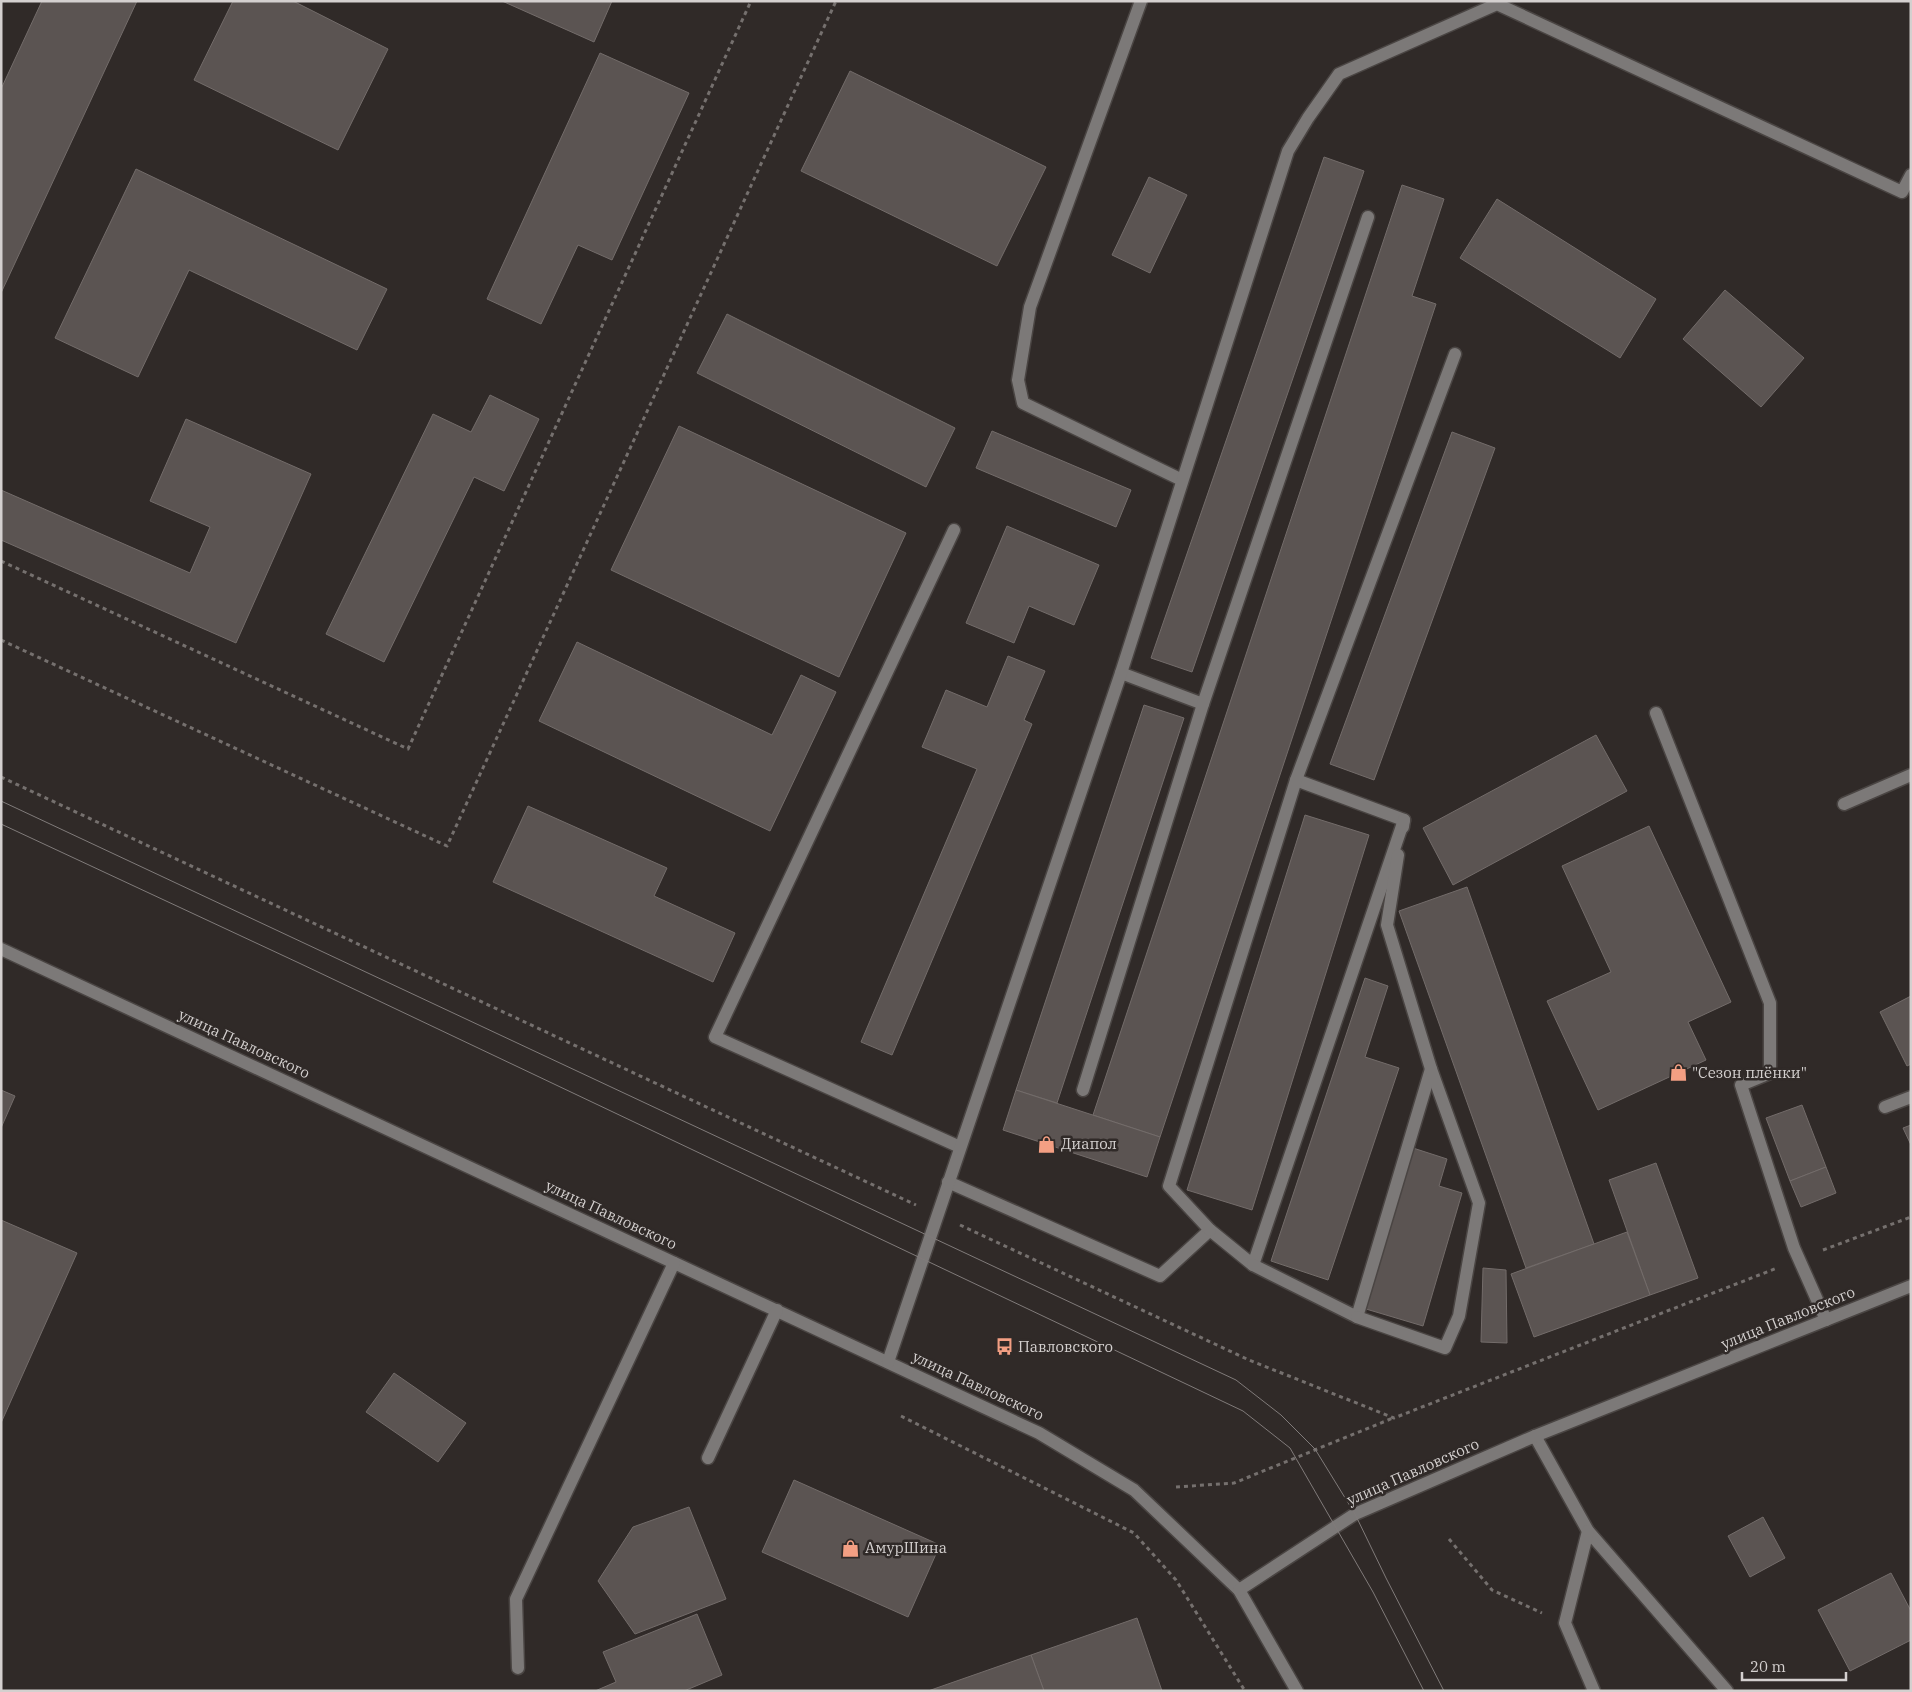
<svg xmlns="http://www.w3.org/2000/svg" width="1912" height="1692" font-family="'IBM Plex Serif',serif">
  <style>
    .building { fill: #5b5452; stroke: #736c6a }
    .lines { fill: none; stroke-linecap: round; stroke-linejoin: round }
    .minor-casing { stroke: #4a4543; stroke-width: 15 }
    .path { stroke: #75706e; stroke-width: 3; stroke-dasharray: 4 4; stroke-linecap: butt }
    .minor { stroke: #7c7978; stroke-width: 12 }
    .tram { stroke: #807b7a; stroke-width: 1 }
    .labels { text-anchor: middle; stroke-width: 5; stroke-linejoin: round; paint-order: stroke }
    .street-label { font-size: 15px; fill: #d4d0cf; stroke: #302a28 }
    .poi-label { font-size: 15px; fill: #d4d0cf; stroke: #302a28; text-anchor: start }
  </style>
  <rect width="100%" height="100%" fill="#302a28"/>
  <!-- building -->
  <g class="building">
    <polygon points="42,1 137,1 1,293 1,89"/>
    <polygon points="233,1 293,1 388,49 338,150 194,80"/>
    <polygon points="502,1 612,1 594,42"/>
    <polygon points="600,53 689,93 612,260 578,245 541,324 487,299"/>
    <polygon points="850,71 1046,167 997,266 801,171"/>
    <polygon points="1324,157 1364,171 1192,672 1151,658"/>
    <polygon points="136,169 387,289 357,350 189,270 138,377 55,338"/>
    <polygon points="1149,177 1187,195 1150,273 1112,255"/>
    <polygon points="1402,185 1444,199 1412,296 1436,304 1160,1137 1093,1115"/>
    <polygon points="1497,199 1656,299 1620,358 1460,258"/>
    <polygon points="1725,290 1804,358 1761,407 1683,339"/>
    <polygon points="727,314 955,428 926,487 697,373"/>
    <polygon points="490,395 539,419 504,491 474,477 384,662 326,634 433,414 471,432"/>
    <polygon points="186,419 311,474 236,643 1,540 1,490 190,573 210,527 150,501"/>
    <polygon points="679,426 906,533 839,677 611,570"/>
    <polygon points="992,431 1131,490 1116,527 976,468"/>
    <polygon points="1452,432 1495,448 1374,780 1330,764"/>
    <polygon points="1007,526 1099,565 1074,625 1029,606 1014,643 966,623"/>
    <polygon points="577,642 772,735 801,675 836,692 770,831 539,721"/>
    <polygon points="1008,656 1045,671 1024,720 1032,724 892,1055 861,1042 977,769 922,747 946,690 987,707"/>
    <polygon points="1144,705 1184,718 1057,1103 1016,1090"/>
    <polygon points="1596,735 1627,791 1453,885 1423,828"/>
    <polygon points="528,806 667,868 654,896 735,933 713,982 493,882"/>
    <polygon points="1305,815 1369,835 1252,1210 1187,1190"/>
    <polygon points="1649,826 1731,1002 1688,1022 1706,1060 1598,1110 1547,1001 1611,972 1562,866"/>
    <polygon points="1467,887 1594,1244 1526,1268 1399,911"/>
    <polygon points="1365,978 1388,986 1365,1057 1399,1068 1328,1280 1271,1261"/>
    <polygon points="1911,996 1911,1064 1907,1066 1880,1012"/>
    <polygon points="1,1090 15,1096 1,1128"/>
    <polygon points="1016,1090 1160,1137 1147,1177 1003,1130"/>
    <polygon points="1802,1105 1826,1167 1790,1181 1766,1118"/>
    <polygon points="1911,1125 1911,1145 1903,1128"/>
    <polygon points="1413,1148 1447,1159 1439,1186 1462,1193 1423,1326 1366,1309"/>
    <polygon points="1656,1163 1698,1278 1650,1295 1609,1180"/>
    <polygon points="1826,1167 1836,1193 1801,1207 1790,1181"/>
    <polygon points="1,1220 77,1253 1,1423"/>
    <polygon points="1627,1232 1650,1295 1534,1337 1511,1274"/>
    <polygon points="1483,1268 1506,1270 1507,1343 1481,1342"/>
    <polygon points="394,1373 466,1423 438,1462 366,1412"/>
    <polygon points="794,1480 940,1545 908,1617 762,1552"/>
    <polygon points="689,1507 726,1599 635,1634 598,1581 633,1527"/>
    <polygon points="1763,1517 1785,1558 1750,1577 1728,1536"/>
    <polygon points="1891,1573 1911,1611 1911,1640 1850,1671 1818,1610"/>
    <polygon points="697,1614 722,1675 684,1691 595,1691 616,1682 603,1652"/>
    <polygon points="1137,1618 1162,1691 1044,1691 1031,1655"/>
    <polygon points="1031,1655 1044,1691 928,1691"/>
  </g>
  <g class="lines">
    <defs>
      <g id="minor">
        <polyline points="1141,1 1030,307 1018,380 1023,403 1182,480"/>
        <polyline points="954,530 715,1037 960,1147"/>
        <polyline points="1121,673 1203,704"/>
        <polyline points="1656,713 1770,1003 1770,1073 1741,1085 1794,1248 1826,1320"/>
        <polyline points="1296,780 1404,820 1403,827"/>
        <polyline points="1844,804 1911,775"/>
        <polyline points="1,949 1039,1433 1134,1490 1239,1590 1297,1691"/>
        <polyline points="1083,1090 1203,704 1368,217"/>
        <polyline points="1885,1107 1911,1097"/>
        <polyline points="948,1182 1160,1276 1210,1230 1253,1265 1404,820"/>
        <polyline points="1210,1230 1169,1186 1296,780 1455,354"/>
        <polyline points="1253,1265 1357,1317 1431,1069"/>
        <polyline points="1357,1317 1445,1348 1459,1316 1479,1203 1431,1069 1387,925 1398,855"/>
        <polyline points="888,1362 1121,673 1288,151 1308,118 1339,74 1497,4 1902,192 1911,175"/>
        <polyline points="1535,1436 1588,1531 1727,1691"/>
        <polyline points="708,1458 777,1310"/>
        <polyline points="1588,1531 1565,1623 1594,1691"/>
        <polyline points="1239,1590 1355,1514 1535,1436 1911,1286"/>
        <polyline points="518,1668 516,1599 674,1263"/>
      </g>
    </defs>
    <!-- minor casing -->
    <use href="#minor" class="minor-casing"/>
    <!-- path -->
    <g class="path">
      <polyline points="1,561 408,749 751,1"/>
      <polyline points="1,640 447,846 836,1"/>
      <polyline points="1,777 916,1205"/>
      <polyline points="960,1225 1249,1360 1394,1418 1777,1268"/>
      <polyline points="1823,1250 1911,1217"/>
      <polyline points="901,1416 1134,1533 1176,1580 1245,1691"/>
      <polyline points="1176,1487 1234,1483 1393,1418"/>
      <polyline points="1449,1539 1492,1590 1542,1613"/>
    </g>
    <!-- minor -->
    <use href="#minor" class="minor"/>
    <!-- tram -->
    <g class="tram">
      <polyline points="1,801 1236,1380 1281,1415 1315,1449 1355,1514 1386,1578 1444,1691"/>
      <polyline points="1,824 299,963 1243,1411 1290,1448 1373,1592 1424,1691"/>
    </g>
  </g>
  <!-- icons -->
  <defs>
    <symbol id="shop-bare" viewBox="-9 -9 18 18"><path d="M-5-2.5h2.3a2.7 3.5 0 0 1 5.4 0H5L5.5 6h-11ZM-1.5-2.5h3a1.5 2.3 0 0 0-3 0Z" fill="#f39f83" stroke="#302a28" stroke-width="2.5" paint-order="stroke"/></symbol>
    <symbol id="bus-bare" viewBox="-9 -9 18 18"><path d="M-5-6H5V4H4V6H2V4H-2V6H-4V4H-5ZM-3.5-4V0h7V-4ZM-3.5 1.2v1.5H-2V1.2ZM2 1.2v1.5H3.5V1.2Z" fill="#f39f83" stroke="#302a28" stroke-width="2.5" paint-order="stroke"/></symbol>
  </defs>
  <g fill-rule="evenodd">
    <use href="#shop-bare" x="1666" y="1060" width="25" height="25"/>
    <use href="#shop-bare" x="1034" y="1132" width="25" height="25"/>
    <use href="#bus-bare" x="992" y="1334" width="25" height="25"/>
    <use href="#shop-bare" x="838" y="1536" width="25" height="25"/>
  </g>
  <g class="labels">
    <!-- street labels -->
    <g class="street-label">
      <text transform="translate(244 1044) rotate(25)" y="5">улица Павловского</text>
      <text transform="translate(611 1215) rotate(25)" y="5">улица Павловского</text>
      <text transform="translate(1788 1318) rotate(-22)" y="5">улица Павловского</text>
      <text transform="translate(978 1386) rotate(25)" y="5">улица Павловского</text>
      <text transform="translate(1413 1472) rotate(-24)" y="5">улица Павловского</text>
    </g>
    <!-- poi labels -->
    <g class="poi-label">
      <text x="1692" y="1078">"Сезон плёнки"</text>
      <text x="1061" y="1149">Диапол</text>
      <text x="1018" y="1352">Павловского</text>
      <text x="865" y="1553">АмурШина</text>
    </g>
  </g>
  <!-- border -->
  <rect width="1912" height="1692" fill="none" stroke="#d4d0cf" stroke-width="5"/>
  <!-- scale -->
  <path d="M1742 1672v8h104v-8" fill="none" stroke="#d4d0cf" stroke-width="2.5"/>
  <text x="1750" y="1672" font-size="15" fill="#d4d0cf" stroke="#302a28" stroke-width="4" paint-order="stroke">20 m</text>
</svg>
